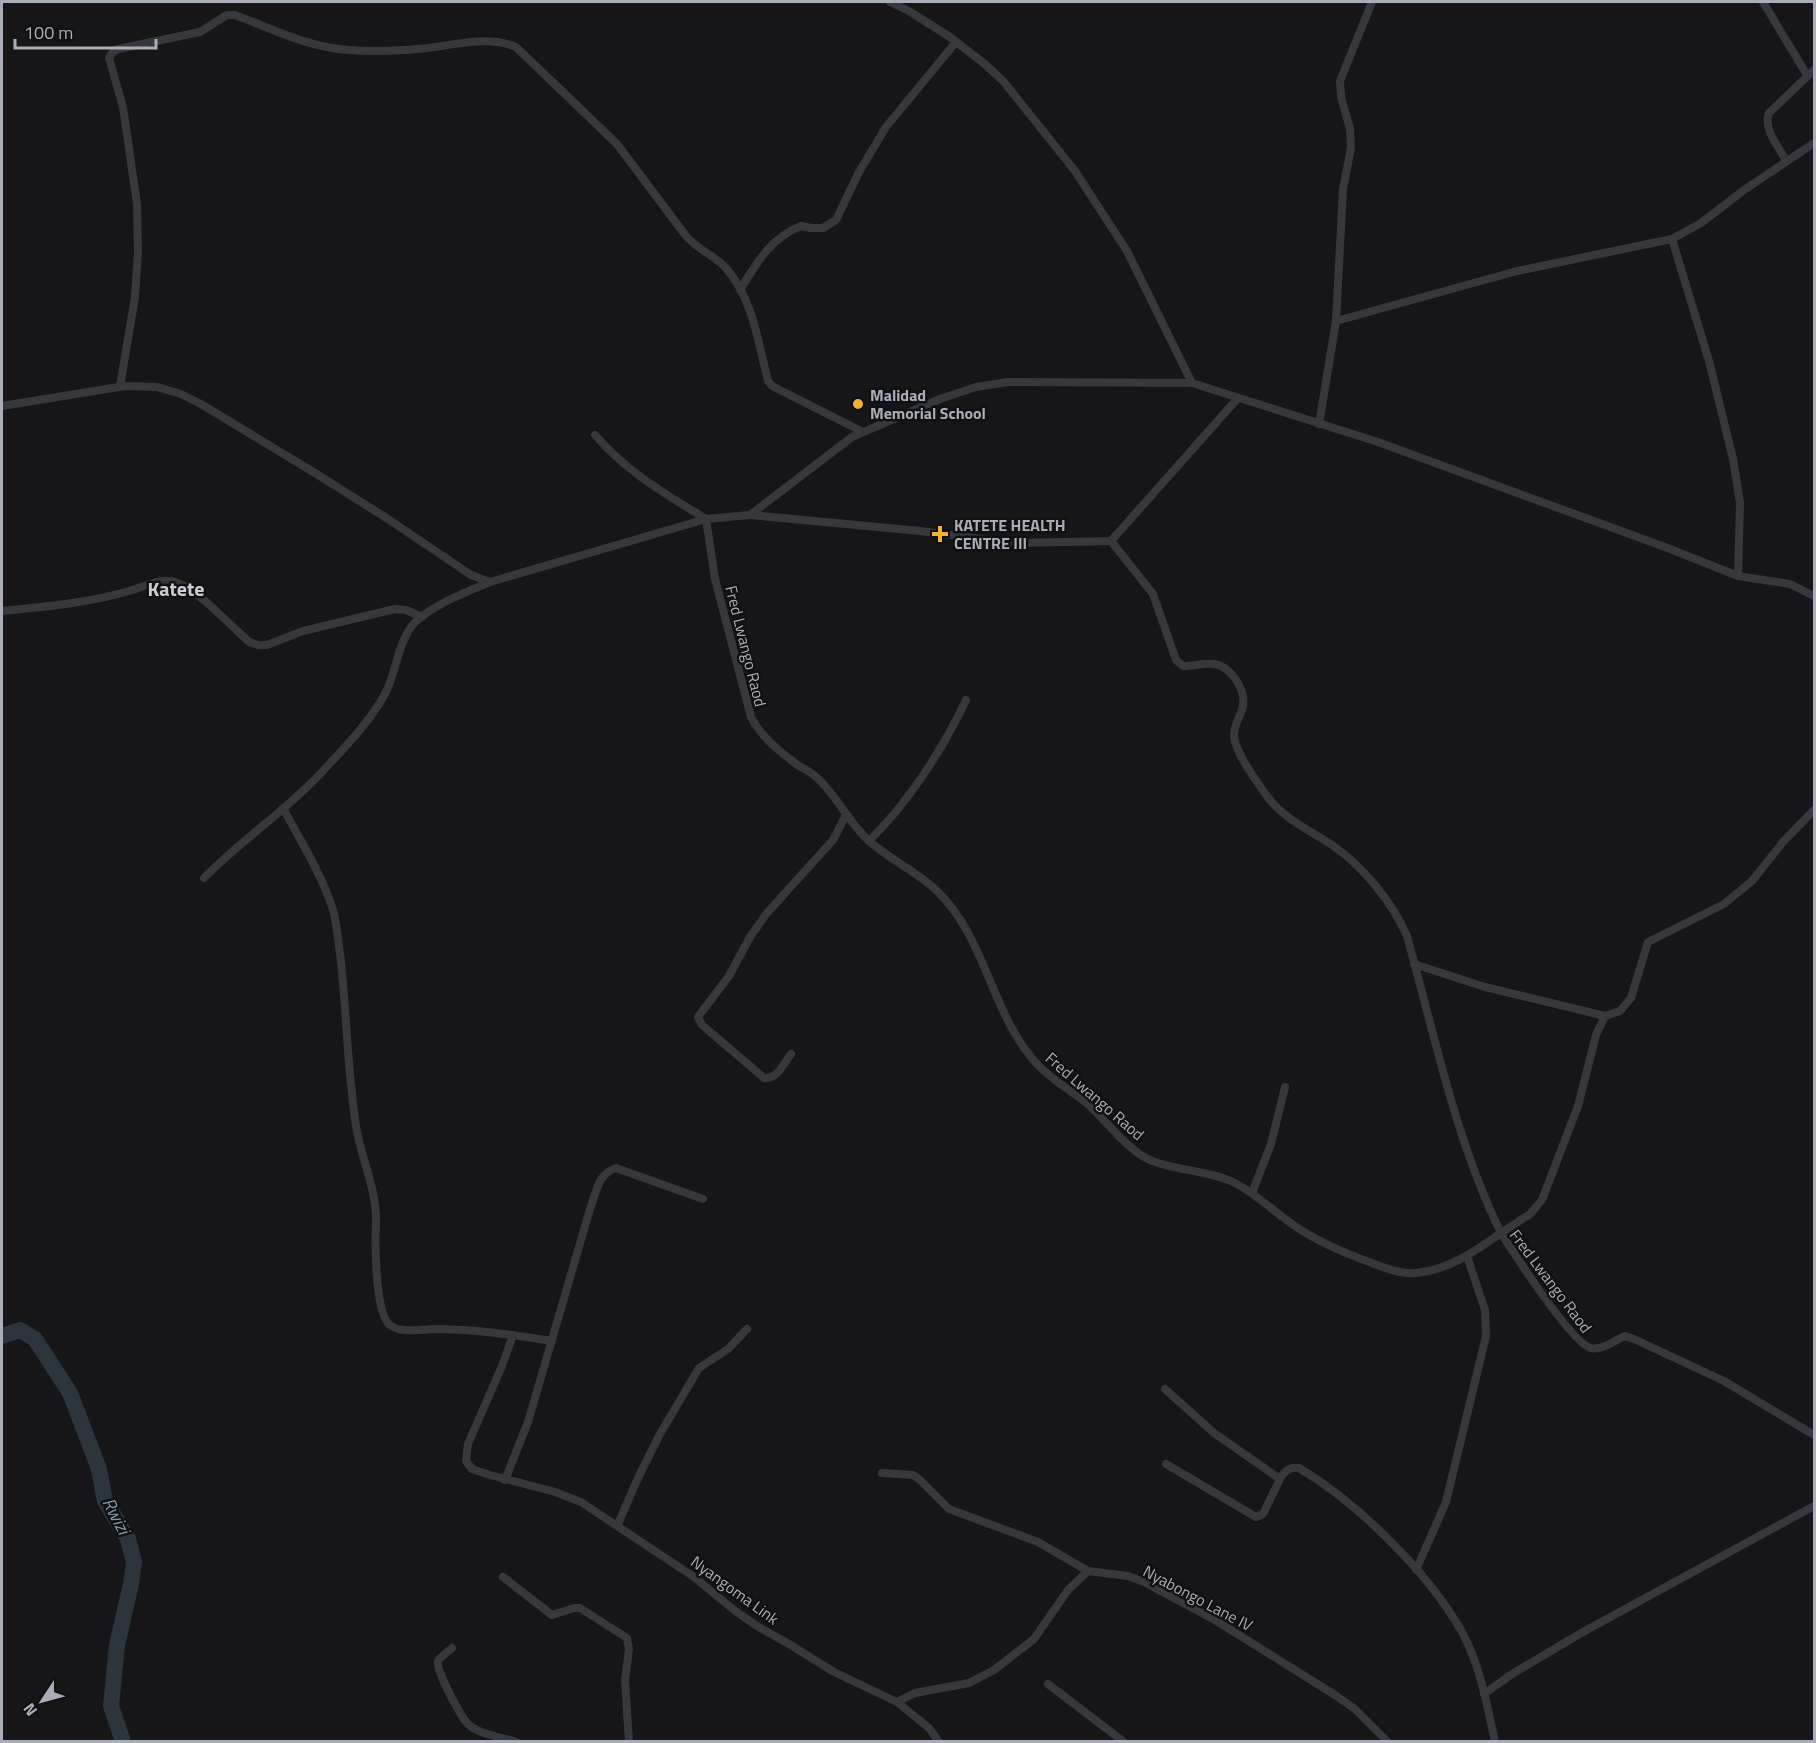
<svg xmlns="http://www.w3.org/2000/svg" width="1816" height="1743" font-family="'Titillium Web',sans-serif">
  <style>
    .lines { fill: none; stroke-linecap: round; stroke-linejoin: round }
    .river { stroke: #2c353c; stroke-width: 16 }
    .street { stroke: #37383d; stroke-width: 8 }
    .poi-dot { fill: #f2b134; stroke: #111113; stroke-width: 2 }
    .labels { text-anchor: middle; stroke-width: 5; stroke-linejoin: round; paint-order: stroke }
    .poi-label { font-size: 16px; font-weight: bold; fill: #a8adb8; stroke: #111113; text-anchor: start }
    .street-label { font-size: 16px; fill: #a8adb8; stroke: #111113 }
    .water-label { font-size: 18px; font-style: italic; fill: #7f9bb3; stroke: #111113 }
    .quarter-label { font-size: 20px; font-weight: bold; fill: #c9ccd4; stroke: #111113 }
  </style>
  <rect width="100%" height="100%" fill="#161618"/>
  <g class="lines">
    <!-- river -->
    <polyline class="river" points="2,1336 20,1330 35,1339 70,1393 99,1469 105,1501 128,1539 134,1562 131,1584 117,1645 111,1706 123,1742"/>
    <!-- street -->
    <g class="street">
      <polyline points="890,2 909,11 950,37 986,65 1004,82 1075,171 1127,251 1192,383"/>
      <polyline points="1763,2 1807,75"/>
      <path d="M 1786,160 C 1778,146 1763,129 1769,113 L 1814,70"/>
      <path d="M 740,290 C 756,264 770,238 801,226 L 811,228 L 823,228 L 836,220 L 859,172 L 886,127 L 956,42"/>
      <polyline points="1336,321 1517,271 1672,239"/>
      <path d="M 120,386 L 135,297 L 138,251 L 137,204 L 123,107 L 109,58 L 112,53 L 118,49 L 200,32 L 227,15 L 235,15 C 273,29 307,47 348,50 C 370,52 394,51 417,49 C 449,47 485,34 516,47 L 617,144 L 686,236 C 698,250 714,255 726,268 C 753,299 758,342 768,381 L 772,386 L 863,432"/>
      <polyline points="2,406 125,386 157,387 181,394 201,404 315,473 388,519 471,575 490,582 706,519 750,515 852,437 940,399 976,387 1008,382 1192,383 1378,442 1665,547 1738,576 1790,584 1814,596"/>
      <polyline points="1319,424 1336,321 1343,189 1351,148 1350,129 1341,97 1340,81 1372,2"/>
      <path d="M 595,435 C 628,473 664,493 706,519 L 715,579 L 751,717 C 762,738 780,752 799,766 C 805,769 811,772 816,777 C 836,794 847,820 867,839 C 887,858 914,870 935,889 C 987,937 990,1014 1038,1065 C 1053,1081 1072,1091 1089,1105 C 1106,1121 1124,1145 1144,1157 C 1169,1171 1207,1169 1235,1183 C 1256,1194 1272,1210 1292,1224 C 1316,1241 1344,1253 1372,1263 C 1385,1268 1403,1275 1416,1273 C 1449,1270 1475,1251 1501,1233 C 1514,1253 1572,1344 1591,1348 C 1602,1351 1615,1340 1625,1336 L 1634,1339 L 1724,1381 L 1814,1435"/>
      <polyline points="750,515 920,531 1014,543 1111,541 1238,398"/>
      <path d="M 1111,541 L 1153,594 L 1176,660 L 1183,666 C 1193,666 1205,663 1215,664 C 1231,667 1246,690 1243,706 C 1241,716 1233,726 1234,736 C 1235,752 1255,779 1264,792 C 1281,818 1308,829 1332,845 C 1363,866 1392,902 1407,936 C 1435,1036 1455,1139 1501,1233 L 1530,1214 L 1542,1200 L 1578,1106 L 1596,1035 L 1605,1016 L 1620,1011 L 1631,998 L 1648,942 L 1724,904 L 1752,881 L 1783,842 L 1814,810"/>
      <polyline points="1738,576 1740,503 1733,459 1709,361 1672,239 1701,223 1744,190 1814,143"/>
      <path d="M 2,611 C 44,607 88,603 129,591 C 143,587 164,576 178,583 C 200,592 230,625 249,642 L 258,645 L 267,645 L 303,631 L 395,609 L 406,610 L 422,617"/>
      <path d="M 283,808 C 301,842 323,876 334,913 C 347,983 345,1055 356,1126 C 361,1159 377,1189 376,1223 C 375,1243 375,1314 390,1325 C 401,1334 421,1329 434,1329 C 474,1329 513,1335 552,1341"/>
      <path d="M 869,841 C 908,803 943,749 966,700"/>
      <path d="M 204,878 C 241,840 286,811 322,772 C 344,748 369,723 385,694 C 396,673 397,647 411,627 C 426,607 467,592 490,582"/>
      <polyline points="1414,964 1485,987 1605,1016"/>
      <path d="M 791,1054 C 784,1063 777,1080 764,1078 L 702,1025 L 698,1017 L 729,976 L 750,937 L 767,913 L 833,840 L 846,815"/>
      <polyline points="1252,1193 1271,1144 1285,1087"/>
      <polyline points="513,1335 502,1366 468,1444 466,1461 472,1469 490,1475 555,1492 581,1502 694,1577 734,1610 757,1626 789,1644 834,1672 897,1702 929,1728 939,1742"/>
      <path d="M 1165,1389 L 1214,1433 L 1280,1479 C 1284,1471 1290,1467 1299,1468 C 1358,1503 1428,1572 1462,1632 C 1480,1665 1487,1705 1495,1742"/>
      <polyline points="1166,1464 1256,1517 1263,1514 1280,1479"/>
      <polyline points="882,1473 913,1475 920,1480 949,1509 1038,1542 1088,1571 1128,1576 1144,1582 1215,1620 1335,1695 1355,1709 1388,1742"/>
      <path d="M 505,1480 L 528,1422 L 590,1209 C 596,1193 598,1173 616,1168 L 703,1199"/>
      <polyline points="618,1524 638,1478 660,1434 699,1368 728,1349 747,1329"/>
      <polyline points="1416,1570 1446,1502 1486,1336 1485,1310 1467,1256"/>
      <polyline points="503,1577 552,1615 574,1608 580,1608 627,1638 629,1649 625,1680 629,1742"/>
      <path d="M 452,1648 C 448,1652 441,1656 438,1661 C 435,1669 461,1717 468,1724 C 480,1735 501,1737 517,1742"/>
      <polyline points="1048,1684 1124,1742"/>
      <polyline points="1484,1694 1512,1674 1583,1632 1814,1506"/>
      <polyline points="897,1702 915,1693 969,1683 994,1670 1034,1639 1068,1590 1088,1571"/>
    </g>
  </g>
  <!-- markers -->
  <g class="poi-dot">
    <circle cx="858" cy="404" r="6"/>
    <path d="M937 525h6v6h6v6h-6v6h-6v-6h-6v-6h6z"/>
  </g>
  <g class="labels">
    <!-- poi labels -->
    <g class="poi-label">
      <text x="870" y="401">Malidad<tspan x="870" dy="18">Memorial School</tspan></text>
      <text x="954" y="531">KATETE HEALTH<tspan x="954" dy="18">CENTRE III</tspan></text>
    </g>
    <!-- street labels -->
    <g class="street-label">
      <text transform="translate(746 646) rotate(76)" y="6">Fred Lwango Raod</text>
      <text transform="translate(1095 1096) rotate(41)" y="6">Fred Lwango Raod</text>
      <text transform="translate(1551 1281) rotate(53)" y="6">Fred Lwango Raod</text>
      <text transform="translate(735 1590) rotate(36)" y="6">Nyangoma Link</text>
      <text transform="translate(1198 1598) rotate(28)" y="6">Nyabongo Lane IV</text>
    </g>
    <!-- water labels -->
    <g class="water-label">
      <text transform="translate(116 1516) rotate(63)" y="6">Rwizi</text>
    </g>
    <!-- quarter labels -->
    <g class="quarter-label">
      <text x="176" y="596">Katete</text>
    </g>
  </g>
  <!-- border -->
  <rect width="1816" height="1743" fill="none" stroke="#a8adb8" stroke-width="6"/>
  <!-- north arrow -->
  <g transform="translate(42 1701) rotate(234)" stroke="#111113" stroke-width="4.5" paint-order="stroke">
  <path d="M0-4.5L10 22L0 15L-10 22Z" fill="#a8adb8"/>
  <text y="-9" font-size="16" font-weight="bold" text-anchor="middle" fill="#a8adb8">N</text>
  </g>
  <!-- scale -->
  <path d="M15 39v9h141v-9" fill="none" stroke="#a8adb8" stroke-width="3"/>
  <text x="24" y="39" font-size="18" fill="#a8adb8" stroke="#111113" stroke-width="4.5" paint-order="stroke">100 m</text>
</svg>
